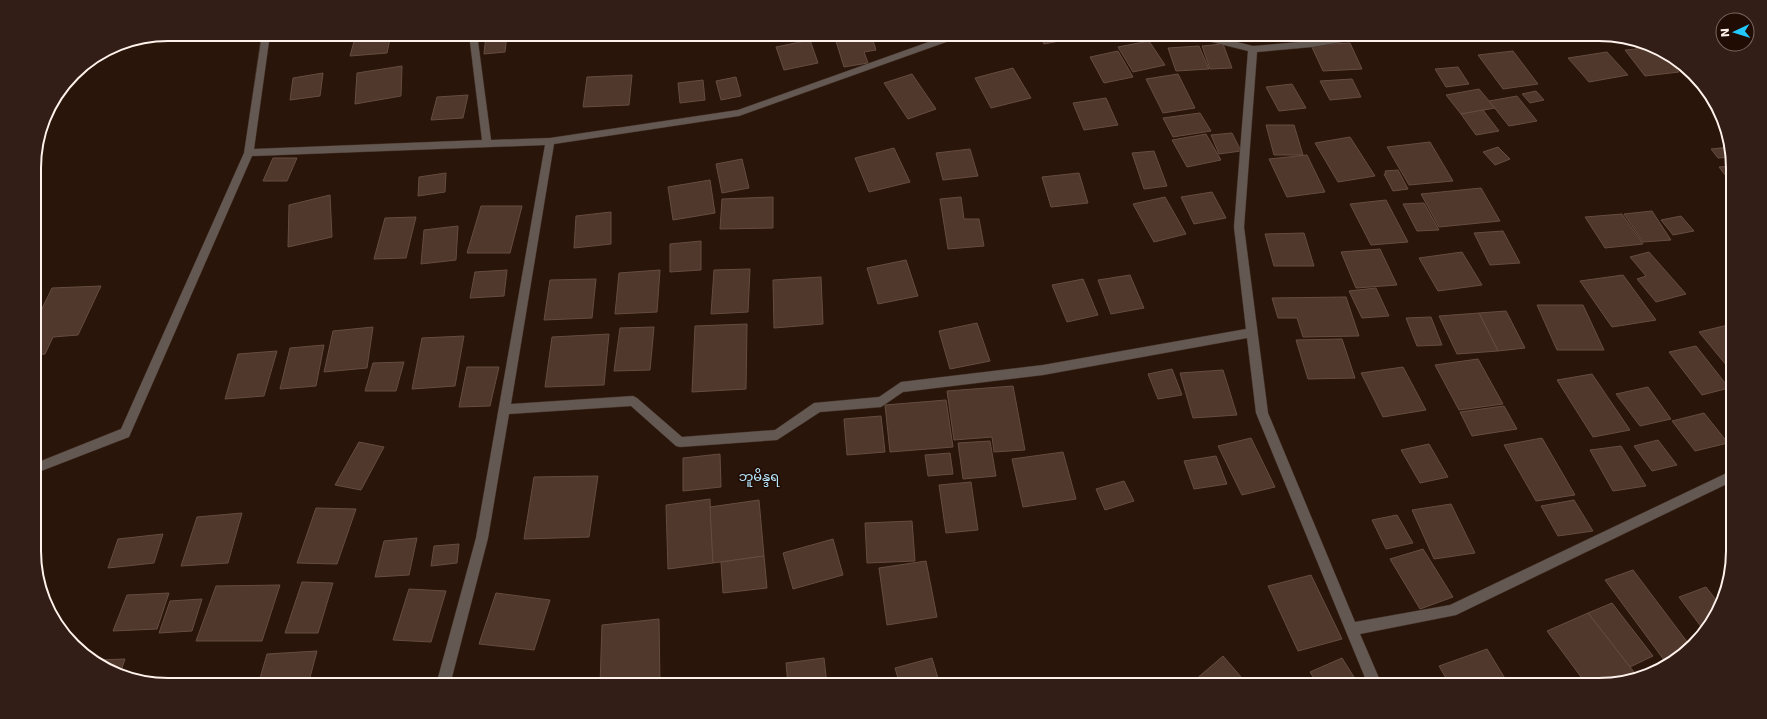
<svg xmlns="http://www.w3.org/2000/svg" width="1767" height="719" font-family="'DejaVu Sans','Noto Sans Myanmar',sans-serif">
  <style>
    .building { fill: #50382c; stroke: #664c40 }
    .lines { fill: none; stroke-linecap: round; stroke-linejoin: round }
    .minor-casing { stroke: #443025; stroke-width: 1 }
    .minor { fill: #645853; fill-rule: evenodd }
    .labels { text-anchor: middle; stroke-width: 3.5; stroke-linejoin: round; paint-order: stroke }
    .quarter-label { font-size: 13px; fill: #b5e7fd; stroke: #200c03 }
    .rim { fill: none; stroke: #fff2ec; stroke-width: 2 }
  </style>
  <rect width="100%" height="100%" fill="#2a150a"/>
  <!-- building -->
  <g class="building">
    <polygon points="296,34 330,34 329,38 294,41"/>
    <polygon points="356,34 391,34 387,53 350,56"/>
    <polygon points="507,34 505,52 484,54 486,35"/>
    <polygon points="857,34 871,34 876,50 864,52 868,63 844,67 835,38"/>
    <polygon points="1039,34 1072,34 1075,38 1044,44"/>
    <polygon points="1584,34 1599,34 1606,35 1588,38"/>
    <polygon points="810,40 818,63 784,70 776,47"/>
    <polygon points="1149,41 1165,65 1133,72 1118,47"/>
    <polygon points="1350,43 1362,69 1323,71 1311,45"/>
    <polygon points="1223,44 1232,68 1210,69 1202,46"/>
    <polygon points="1648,45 1650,47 1654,47 1661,51 1679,72 1645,76 1625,50 1637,49 1635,46"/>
    <polygon points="1199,46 1209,69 1176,71 1168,48"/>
    <polygon points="1118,51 1133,77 1104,83 1090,57"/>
    <polygon points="1513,51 1538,84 1503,89 1478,55"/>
    <polygon points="1607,52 1628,75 1589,82 1568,58"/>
    <polygon points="1663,52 1673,57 1689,71 1681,72"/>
    <polygon points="402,66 401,96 355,104 357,73"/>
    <polygon points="1458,67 1469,84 1446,87 1435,69"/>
    <polygon points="1013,68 1031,98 991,108 975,78"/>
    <polygon points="323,73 320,96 290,100 293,78"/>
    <polygon points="912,74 936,109 908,119 884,83"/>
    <polygon points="1178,74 1195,108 1163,113 1146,79"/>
    <polygon points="632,75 629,105 583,107 587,77"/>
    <polygon points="736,77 741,96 721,100 716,81"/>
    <polygon points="1352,79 1361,97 1330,100 1320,81"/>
    <polygon points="703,80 705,100 680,103 678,83"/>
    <polygon points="1292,84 1306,108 1279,111 1266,87"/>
    <polygon points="1479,89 1495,108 1461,114 1446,95"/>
    <polygon points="1536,91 1544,100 1530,103 1522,94"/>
    <polygon points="468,95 463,118 431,120 437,97"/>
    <polygon points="1517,96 1537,121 1509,126 1489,101"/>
    <polygon points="1106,98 1118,125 1084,130 1073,103"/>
    <polygon points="1483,110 1499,131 1476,135 1461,114"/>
    <polygon points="1200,113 1211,131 1173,137 1163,118"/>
    <polygon points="1266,125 1294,125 1303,155 1274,155"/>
    <polygon points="1232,133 1241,151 1219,154 1211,135"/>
    <polygon points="1206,134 1221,160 1187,167 1172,140"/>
    <polygon points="1350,137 1375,176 1338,182 1315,143"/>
    <polygon points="1430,142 1453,181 1409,185 1387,147"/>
    <polygon points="1498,147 1510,159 1495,165 1483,152"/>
    <polygon points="1730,147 1732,157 1718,158 1711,149"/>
    <polygon points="894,148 910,182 869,192 855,158"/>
    <polygon points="970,149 978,176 943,180 936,153"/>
    <polygon points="1154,151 1167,186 1144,189 1132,153"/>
    <polygon points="1307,155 1325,192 1287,197 1269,159"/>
    <polygon points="273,158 297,158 287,181 263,181"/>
    <polygon points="742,159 749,188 722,193 716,164"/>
    <polygon points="1732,166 1732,184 1719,167"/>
    <polygon points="1398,170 1408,189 1393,191 1384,174 1386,174 1385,171"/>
    <polygon points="446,173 445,192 418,196 419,177"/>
    <polygon points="1079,173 1088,203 1051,207 1042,177"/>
    <polygon points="710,180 715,213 673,220 668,187"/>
    <polygon points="1481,188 1500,221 1439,227 1421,194"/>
    <polygon points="1212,192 1226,218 1194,224 1181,197"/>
    <polygon points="330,195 332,237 288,247 289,205"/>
    <polygon points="773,197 773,228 720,229 722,199"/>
    <polygon points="961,197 964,219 979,219 984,246 948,249 940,199"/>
    <polygon points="1165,197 1186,234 1154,242 1133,204"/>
    <polygon points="1386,200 1408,242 1371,245 1350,204"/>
    <polygon points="1424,203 1439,230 1417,231 1403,204"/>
    <polygon points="481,206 522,206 510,253 467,253"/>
    <polygon points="1652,211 1671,240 1643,242 1624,214"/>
    <polygon points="611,212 611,244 574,248 576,216"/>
    <polygon points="1622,214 1643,244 1605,248 1585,217"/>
    <polygon points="1681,216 1694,231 1673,235 1661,220"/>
    <polygon points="416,217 406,258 374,259 385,218"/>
    <polygon points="458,226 456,260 421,264 424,230"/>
    <polygon points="1503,231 1520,263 1490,265 1474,233"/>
    <polygon points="1304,233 1314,266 1274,266 1265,234"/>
    <polygon points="701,241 701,270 670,272 670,244"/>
    <polygon points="1380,249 1397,285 1356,288 1341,252"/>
    <polygon points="1462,252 1482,285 1438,291 1419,258"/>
    <polygon points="1649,252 1686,294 1656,302 1637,279 1646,276 1630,257"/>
    <polygon points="906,260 918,296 878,304 867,268"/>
    <polygon points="750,269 748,312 711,314 714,270"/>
    <polygon points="507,270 504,296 470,298 475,272"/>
    <polygon points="660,270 657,312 615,314 619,273"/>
    <polygon points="1130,275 1144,308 1111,314 1098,280"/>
    <polygon points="1623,275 1656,320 1612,327 1580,281"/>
    <polygon points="821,277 823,324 774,328 773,280"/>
    <polygon points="596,279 592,318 544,320 550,280"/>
    <polygon points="1083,279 1098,315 1067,322 1052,285"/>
    <polygon points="101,286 78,335 53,337 45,354 35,355 35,323 52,288"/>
    <polygon points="1376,288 1389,316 1362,318 1349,291"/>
    <polygon points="1346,297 1359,336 1303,337 1297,318 1278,318 1272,298"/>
    <polygon points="1537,305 1583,305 1604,350 1557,350"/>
    <polygon points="1506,311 1525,348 1498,351 1479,313"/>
    <polygon points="1479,313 1498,351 1457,354 1439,316"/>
    <polygon points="1431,317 1442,345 1417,346 1406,318"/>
    <polygon points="977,323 990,361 950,369 939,331"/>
    <polygon points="747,324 746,389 692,392 695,326"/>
    <polygon points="1732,324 1732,372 1699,332"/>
    <polygon points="373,327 367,368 324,372 333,331"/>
    <polygon points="654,327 650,370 614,371 620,328"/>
    <polygon points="609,334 604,385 545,387 552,337"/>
    <polygon points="464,336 455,386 412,389 422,338"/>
    <polygon points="1342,339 1355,378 1308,379 1296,340"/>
    <polygon points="324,345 316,386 280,389 290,348"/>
    <polygon points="1696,346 1729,388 1702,395 1669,352"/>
    <polygon points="277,351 264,396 225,399 238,354"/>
    <polygon points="1478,359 1503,404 1459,410 1435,365"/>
    <polygon points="404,362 396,391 365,391 373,363"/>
    <polygon points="467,367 499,367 490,406 459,407"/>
    <polygon points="1403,367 1426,410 1383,417 1361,373"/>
    <polygon points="1172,369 1182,395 1158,399 1148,374"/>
    <polygon points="1223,370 1237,415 1193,418 1180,373"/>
    <polygon points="1592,374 1630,430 1593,437 1557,380"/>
    <polygon points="1013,386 1025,450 994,452 992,437 954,440 947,391"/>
    <polygon points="1648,387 1671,419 1640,426 1616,394"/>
    <polygon points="946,400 953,447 890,452 885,405"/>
    <polygon points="1504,406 1517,429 1472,436 1460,412"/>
    <polygon points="1704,413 1728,443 1695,451 1672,421"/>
    <polygon points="881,416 885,452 847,455 844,419"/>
    <polygon points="1251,438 1275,487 1242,495 1218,446"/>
    <polygon points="1542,438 1575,495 1536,501 1504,445"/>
    <polygon points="1658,440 1677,465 1652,471 1634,446"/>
    <polygon points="990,441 996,476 963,479 958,443"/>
    <polygon points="359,442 384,447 361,490 335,485"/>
    <polygon points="1429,444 1448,477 1420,483 1401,450"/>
    <polygon points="1621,446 1646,486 1613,491 1590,450"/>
    <polygon points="1063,452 1076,499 1023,507 1012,459"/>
    <polygon points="950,453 953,474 928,476 925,455"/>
    <polygon points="720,454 721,487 683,491 683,458"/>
    <polygon points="1216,456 1227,484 1194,489 1184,461"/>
    <polygon points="598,476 589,537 524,539 534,477"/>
    <polygon points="1124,481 1134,501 1105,510 1096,489"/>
    <polygon points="971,482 978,530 946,533 939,485"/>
    <polygon points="710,499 713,563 668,569 666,505"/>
    <polygon points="759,500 764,556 713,563 710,507"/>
    <polygon points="1574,500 1593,531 1558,536 1541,506"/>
    <polygon points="1451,504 1475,553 1434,559 1412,510"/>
    <polygon points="316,508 356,509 337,564 297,563"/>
    <polygon points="242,513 228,563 181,566 197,517"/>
    <polygon points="1397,515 1413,543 1386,549 1372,520"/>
    <polygon points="912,521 915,561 867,563 865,523"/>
    <polygon points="163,534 154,563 108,568 118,539"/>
    <polygon points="417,538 409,575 375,577 384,541"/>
    <polygon points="833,539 843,575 793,589 783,553"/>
    <polygon points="459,544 457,563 431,566 434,546"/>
    <polygon points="1423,549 1453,597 1420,609 1390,559"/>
    <polygon points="764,556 767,588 723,593 721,562"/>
    <polygon points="926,561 937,617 887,625 879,568"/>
    <polygon points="1633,570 1691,647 1680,657 1667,664 1605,580"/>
    <polygon points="1311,575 1342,639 1298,651 1268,586"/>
    <polygon points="302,582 333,583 318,633 285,633"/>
    <polygon points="280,585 262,641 196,641 216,586"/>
    <polygon points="1706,587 1720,605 1705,632 1679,597"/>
    <polygon points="409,589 446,591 431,642 393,640"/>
    <polygon points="169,593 157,629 113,631 127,595"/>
    <polygon points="496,593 550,600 534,650 479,644"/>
    <polygon points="202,599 192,631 159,633 170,601"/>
    <polygon points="1612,603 1653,656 1630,667 1588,613"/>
    <polygon points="1588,613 1630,667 1639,678 1607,685 1587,685 1547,631"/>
    <polygon points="659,619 660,685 600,685 602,625"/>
    <polygon points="1487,649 1509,685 1450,685 1439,666"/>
    <polygon points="317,651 308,685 258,685 267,654"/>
    <polygon points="1223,656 1248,685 1199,685 1195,680"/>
    <polygon points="824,658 827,685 788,685 786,663"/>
    <polygon points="932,658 940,685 900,685 895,668"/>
    <polygon points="1342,658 1359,685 1318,685 1310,672"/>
    <polygon points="125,659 120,674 98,660"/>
  </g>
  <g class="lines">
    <defs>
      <polygon id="minor" points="262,34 270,34 254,149 482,140 469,34 477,34 491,140 550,138 738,110 951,34 964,34 963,36 739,116 554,144 511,404 633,396 637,398 682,437 775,430 814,403 879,397 901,382 1043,365 1246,329 1234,227 1248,51 1192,37 1188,34 1204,34 1253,46 1312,41 1354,34 1376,34 1372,37 1312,47 1257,52 1244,227 1268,413 1355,622 1450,605 1733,470 1733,481 1456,615 1360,634 1382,685 1368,685 1256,413 1247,338 1043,375 903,392 881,407 820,412 777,440 680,447 676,446 631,406 509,414 488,538 450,685 436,685 476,538 545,145 252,156 129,437 36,473 36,463 121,429 244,153"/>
    </defs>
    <!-- minor casing -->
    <use href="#minor" class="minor-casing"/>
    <!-- minor -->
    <use href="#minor" class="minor"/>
  </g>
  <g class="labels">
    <!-- quarter labels -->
    <g class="quarter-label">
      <text x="759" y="481">ဘူမိန္ဒရ</text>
    </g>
  </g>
  <!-- crop -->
  <path d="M0 0H1767V719H0ZM168 41H1599A127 127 0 0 1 1726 168V551A127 127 0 0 1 1599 678H168A127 127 0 0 1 41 551V168A127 127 0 0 1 168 41Z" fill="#321e16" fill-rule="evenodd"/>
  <path class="rim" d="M168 41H1599A127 127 0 0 1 1726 168V551A127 127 0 0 1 1599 678H168A127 127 0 0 1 41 551V168A127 127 0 0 1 168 41Z"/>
  <!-- north arrow -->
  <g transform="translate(1735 32) rotate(266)"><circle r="19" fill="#200c03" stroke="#796860"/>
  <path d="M0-3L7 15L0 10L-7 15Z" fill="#22c9fe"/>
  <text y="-6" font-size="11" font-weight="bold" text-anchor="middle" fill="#fff2ec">N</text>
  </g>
</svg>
